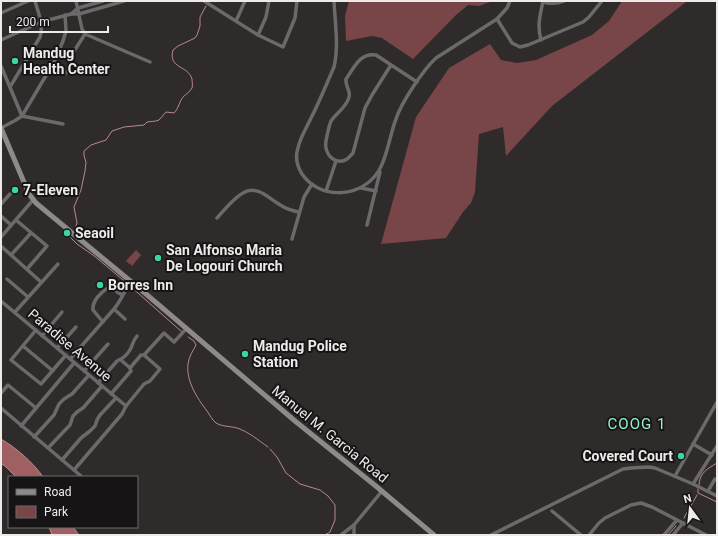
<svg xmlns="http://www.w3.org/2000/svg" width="718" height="536" font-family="Roboto,sans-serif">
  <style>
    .green { fill: #784548 }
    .water { fill: #a06062; stroke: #b7898b }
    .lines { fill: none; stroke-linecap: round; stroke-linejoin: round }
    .stream { stroke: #b7898b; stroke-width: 1 }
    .street { stroke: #6b6969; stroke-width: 3.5 }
    .secondary { stroke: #8e8a8a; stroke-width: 5 }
    .poi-dot { fill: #3bd4a4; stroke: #161414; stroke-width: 1.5 }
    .labels { text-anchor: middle; stroke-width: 4; stroke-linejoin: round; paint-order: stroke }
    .poi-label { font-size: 14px; font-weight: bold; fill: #eeeaea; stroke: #161414; text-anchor: start }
    .street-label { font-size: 14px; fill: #eeeaea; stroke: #161414 }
    .neighbourhood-label { font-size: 15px; letter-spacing: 1px; fill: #96f0cd; stroke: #161414 }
  </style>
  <rect width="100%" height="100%" fill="#302b2b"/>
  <!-- green -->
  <g class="green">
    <polygon points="349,1 491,1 490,2 479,6 468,5 456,15 413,59 382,38 372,36 346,41 345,16"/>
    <polygon points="622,1 687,1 686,2 552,106 506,156 503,127 479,134 475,192 471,203 463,212 446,238 381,244 416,117 449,68 490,44 501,60 517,63 536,60 592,35 609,21"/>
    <polygon points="136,250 141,255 132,266 126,261"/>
  </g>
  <!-- water -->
  <g class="water">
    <path d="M 1,439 C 15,447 34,463 43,477 L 16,477 L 5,466 L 1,464 Z"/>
    <polygon points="49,527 73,527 79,535 52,535"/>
  </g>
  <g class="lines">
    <!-- stream -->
    <g class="stream">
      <path d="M 75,228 L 77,223 L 74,207 L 81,190 L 85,171 L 86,162 L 84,156 L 84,151 L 91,145 L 106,140 L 112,131 L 124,127 L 144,125 L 147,122 L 156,121 L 159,120 L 166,112 L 174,113 C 179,108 179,102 183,97 C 186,94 190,92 192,88 C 193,85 192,82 192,79 C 188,65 168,69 173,50 L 178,46 L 195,38 L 197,35 L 200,26 L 200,17 L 206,6"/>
      <polyline points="71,238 77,244 93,255 128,284"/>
      <polyline points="130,286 182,332"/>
      <path d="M 188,337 L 194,341 L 196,345 C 193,351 189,356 188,364 C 186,381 197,398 207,411 C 210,415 212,420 216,423 C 223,427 230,426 237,428 C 249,432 258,440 268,447"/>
      <polyline points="270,449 277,457 286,473 300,484 320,490 328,496 335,505 335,520 330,532 325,535"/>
      <path d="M 699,486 C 699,473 707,469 717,463"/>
      <polyline points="698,489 698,493 717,502"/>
      <polyline points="684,518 697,495"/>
      <polyline points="668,535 676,526"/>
    </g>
    <!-- street -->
    <g class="street">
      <polyline points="76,1 82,29 85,34 150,62"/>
      <polyline points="204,1 258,35 283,47 295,18 297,1"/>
      <path d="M 334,1 C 335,23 339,46 334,67 C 326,85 319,103 310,120 C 306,129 300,138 298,148 C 295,157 297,166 302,174 C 319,199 357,198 375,176 C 386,164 390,134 396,119 C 401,103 423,70 436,58 L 497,19 L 507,8 L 510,1"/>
      <path d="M 543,2 C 551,4 556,4 564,1"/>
      <polyline points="1,13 28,1"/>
      <polyline points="71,14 78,8 103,1"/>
      <polyline points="497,19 512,43 520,47 528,45 583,22 589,17 602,1"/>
      <polyline points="236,21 245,1"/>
      <polyline points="258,35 266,17 269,1"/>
      <polyline points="1,40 41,22 71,14 79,14 124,1"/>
      <path d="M 541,40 C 537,25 540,16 543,1"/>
      <path d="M 391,65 L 372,95 L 365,108 L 353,153 C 351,155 349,158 347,159 C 338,165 328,158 326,148 C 325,144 326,140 327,136 C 328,131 329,126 331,121 C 336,113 347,107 349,97 C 351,91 345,86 346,79 C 354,68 360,52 376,55 L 417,82"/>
      <polyline points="1,66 22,116"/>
      <polyline points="66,73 70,64 71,56 85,34"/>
      <path d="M 10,87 L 40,37 C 44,25 38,12 35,1"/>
      <polyline points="22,116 63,124"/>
      <polyline points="1,128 16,120 22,116 54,62 63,41 66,31 65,15"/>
      <polyline points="361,188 376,191"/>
      <polyline points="326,191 336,161"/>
      <polyline points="1,204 10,194"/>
      <polyline points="1,216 11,225"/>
      <path d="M 217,218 C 224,210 234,198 243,193 C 258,184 270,200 282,206 C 287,209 293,211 299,212"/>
      <polyline points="16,220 47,246 27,269"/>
      <polyline points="367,225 380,172"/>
      <polyline points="1,237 33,200"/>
      <polyline points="292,239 304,197 312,184"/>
      <polyline points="1,246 41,282"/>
      <polyline points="11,255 31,233"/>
      <polyline points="7,279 28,297"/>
      <polyline points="1,301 126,406"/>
      <polyline points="114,309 125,319"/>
      <polyline points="15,312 58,264"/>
      <path d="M 103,322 L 93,310 C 92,301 101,292 108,288 L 113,289 L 122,295"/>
      <polyline points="36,330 11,360 41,384 66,355"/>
      <polyline points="42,336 62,312"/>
      <polyline points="23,346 53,371"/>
      <polyline points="57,348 76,327"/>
      <path d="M 70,359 L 114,309 C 121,301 125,290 131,281"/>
      <polyline points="121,360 130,368"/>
      <polyline points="84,371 108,344"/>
      <path d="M 98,383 L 117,361 C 122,359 128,354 131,348 C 133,343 133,341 137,336"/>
      <polyline points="1,393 8,385 36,408"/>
      <polyline points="111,394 130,372 131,371 130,368 141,355 144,355 164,333 174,342 187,328"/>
      <polyline points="1,408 81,476"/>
      <polyline points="21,426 74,363"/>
      <polyline points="34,437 54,415 59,404 64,399 72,394 89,375"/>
      <polyline points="693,444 712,455"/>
      <polyline points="48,448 70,425 73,416 77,412 83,408 102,386"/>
      <polyline points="62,460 81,438 90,431 95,426 97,420 100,415 116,398"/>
      <polyline points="74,470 122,414 126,406 144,384 150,381 160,369 144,355"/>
      <polyline points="675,476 717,402"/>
      <polyline points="693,484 717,446"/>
      <polyline points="708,491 715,479"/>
      <polyline points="552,511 581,535"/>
      <polyline points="354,525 354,535"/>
      <polyline points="341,535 354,525 382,491"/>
      <polyline points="491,535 623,469 631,468 649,467 655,468 693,484 717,496"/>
      <polyline points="589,535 599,523 605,518 631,505 641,503 652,507 706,535"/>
      <polyline points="664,535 677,520"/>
      <polyline points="673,535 683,523"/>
    </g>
    <!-- secondary -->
    <polyline class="secondary" points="1,128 29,194 36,203 146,294 295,421 377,487 434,535"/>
  </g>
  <!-- markers -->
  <g class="poi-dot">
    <circle cx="15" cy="61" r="4"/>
    <circle cx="15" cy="190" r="4"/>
    <circle cx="67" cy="233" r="4"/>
    <circle cx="158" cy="258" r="4"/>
    <circle cx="100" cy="285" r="4"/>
    <circle cx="245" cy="354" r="4"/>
    <circle cx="681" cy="456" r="4"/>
  </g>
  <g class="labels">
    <!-- poi labels -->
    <g class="poi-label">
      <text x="23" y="58">Mandug<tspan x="23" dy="16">Health Center</tspan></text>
      <text x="23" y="195">7-Eleven</text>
      <text x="75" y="238">Seaoil</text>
      <text x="166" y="255">San Alfonso Maria<tspan x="166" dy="16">De Logouri Church</tspan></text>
      <text x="108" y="290">Borres Inn</text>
      <text x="253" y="351">Mandug Police<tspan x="253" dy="16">Station</tspan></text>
      <text x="673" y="461" text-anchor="end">Covered Court</text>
    </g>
    <!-- street labels -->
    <g class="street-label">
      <text transform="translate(70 345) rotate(40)" y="5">Paradise Avenue</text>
      <text transform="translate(330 434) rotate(39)" y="5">Manuel M. Garcia Road</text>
    </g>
    <!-- neighbourhood labels -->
    <g class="neighbourhood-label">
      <text x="637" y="429">COOG 1</text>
    </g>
  </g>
  <!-- border -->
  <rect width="718" height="536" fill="none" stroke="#eeeaea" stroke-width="4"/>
  <!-- legend -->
  <rect x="8" y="476" width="130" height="52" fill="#161414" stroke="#6c6a6a"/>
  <rect x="16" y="489" width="20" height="6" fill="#8e8a8a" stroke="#6c6a6a"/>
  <text x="44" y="496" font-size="12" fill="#eeeaea">Road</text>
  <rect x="16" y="506" width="20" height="12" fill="#784548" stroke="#6c6a6a"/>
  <text x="44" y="516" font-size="12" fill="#eeeaea">Park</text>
  <!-- north arrow -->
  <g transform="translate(690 508) rotate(345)" stroke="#161414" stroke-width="3" paint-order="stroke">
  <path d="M0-3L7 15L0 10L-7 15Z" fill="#eeeaea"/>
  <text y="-6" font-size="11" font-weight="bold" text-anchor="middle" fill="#eeeaea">N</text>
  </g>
  <!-- scale -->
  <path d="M10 26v6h98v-6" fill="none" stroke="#eeeaea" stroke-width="2"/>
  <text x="16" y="26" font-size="12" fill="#eeeaea" stroke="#161414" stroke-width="3" paint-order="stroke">200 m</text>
</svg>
